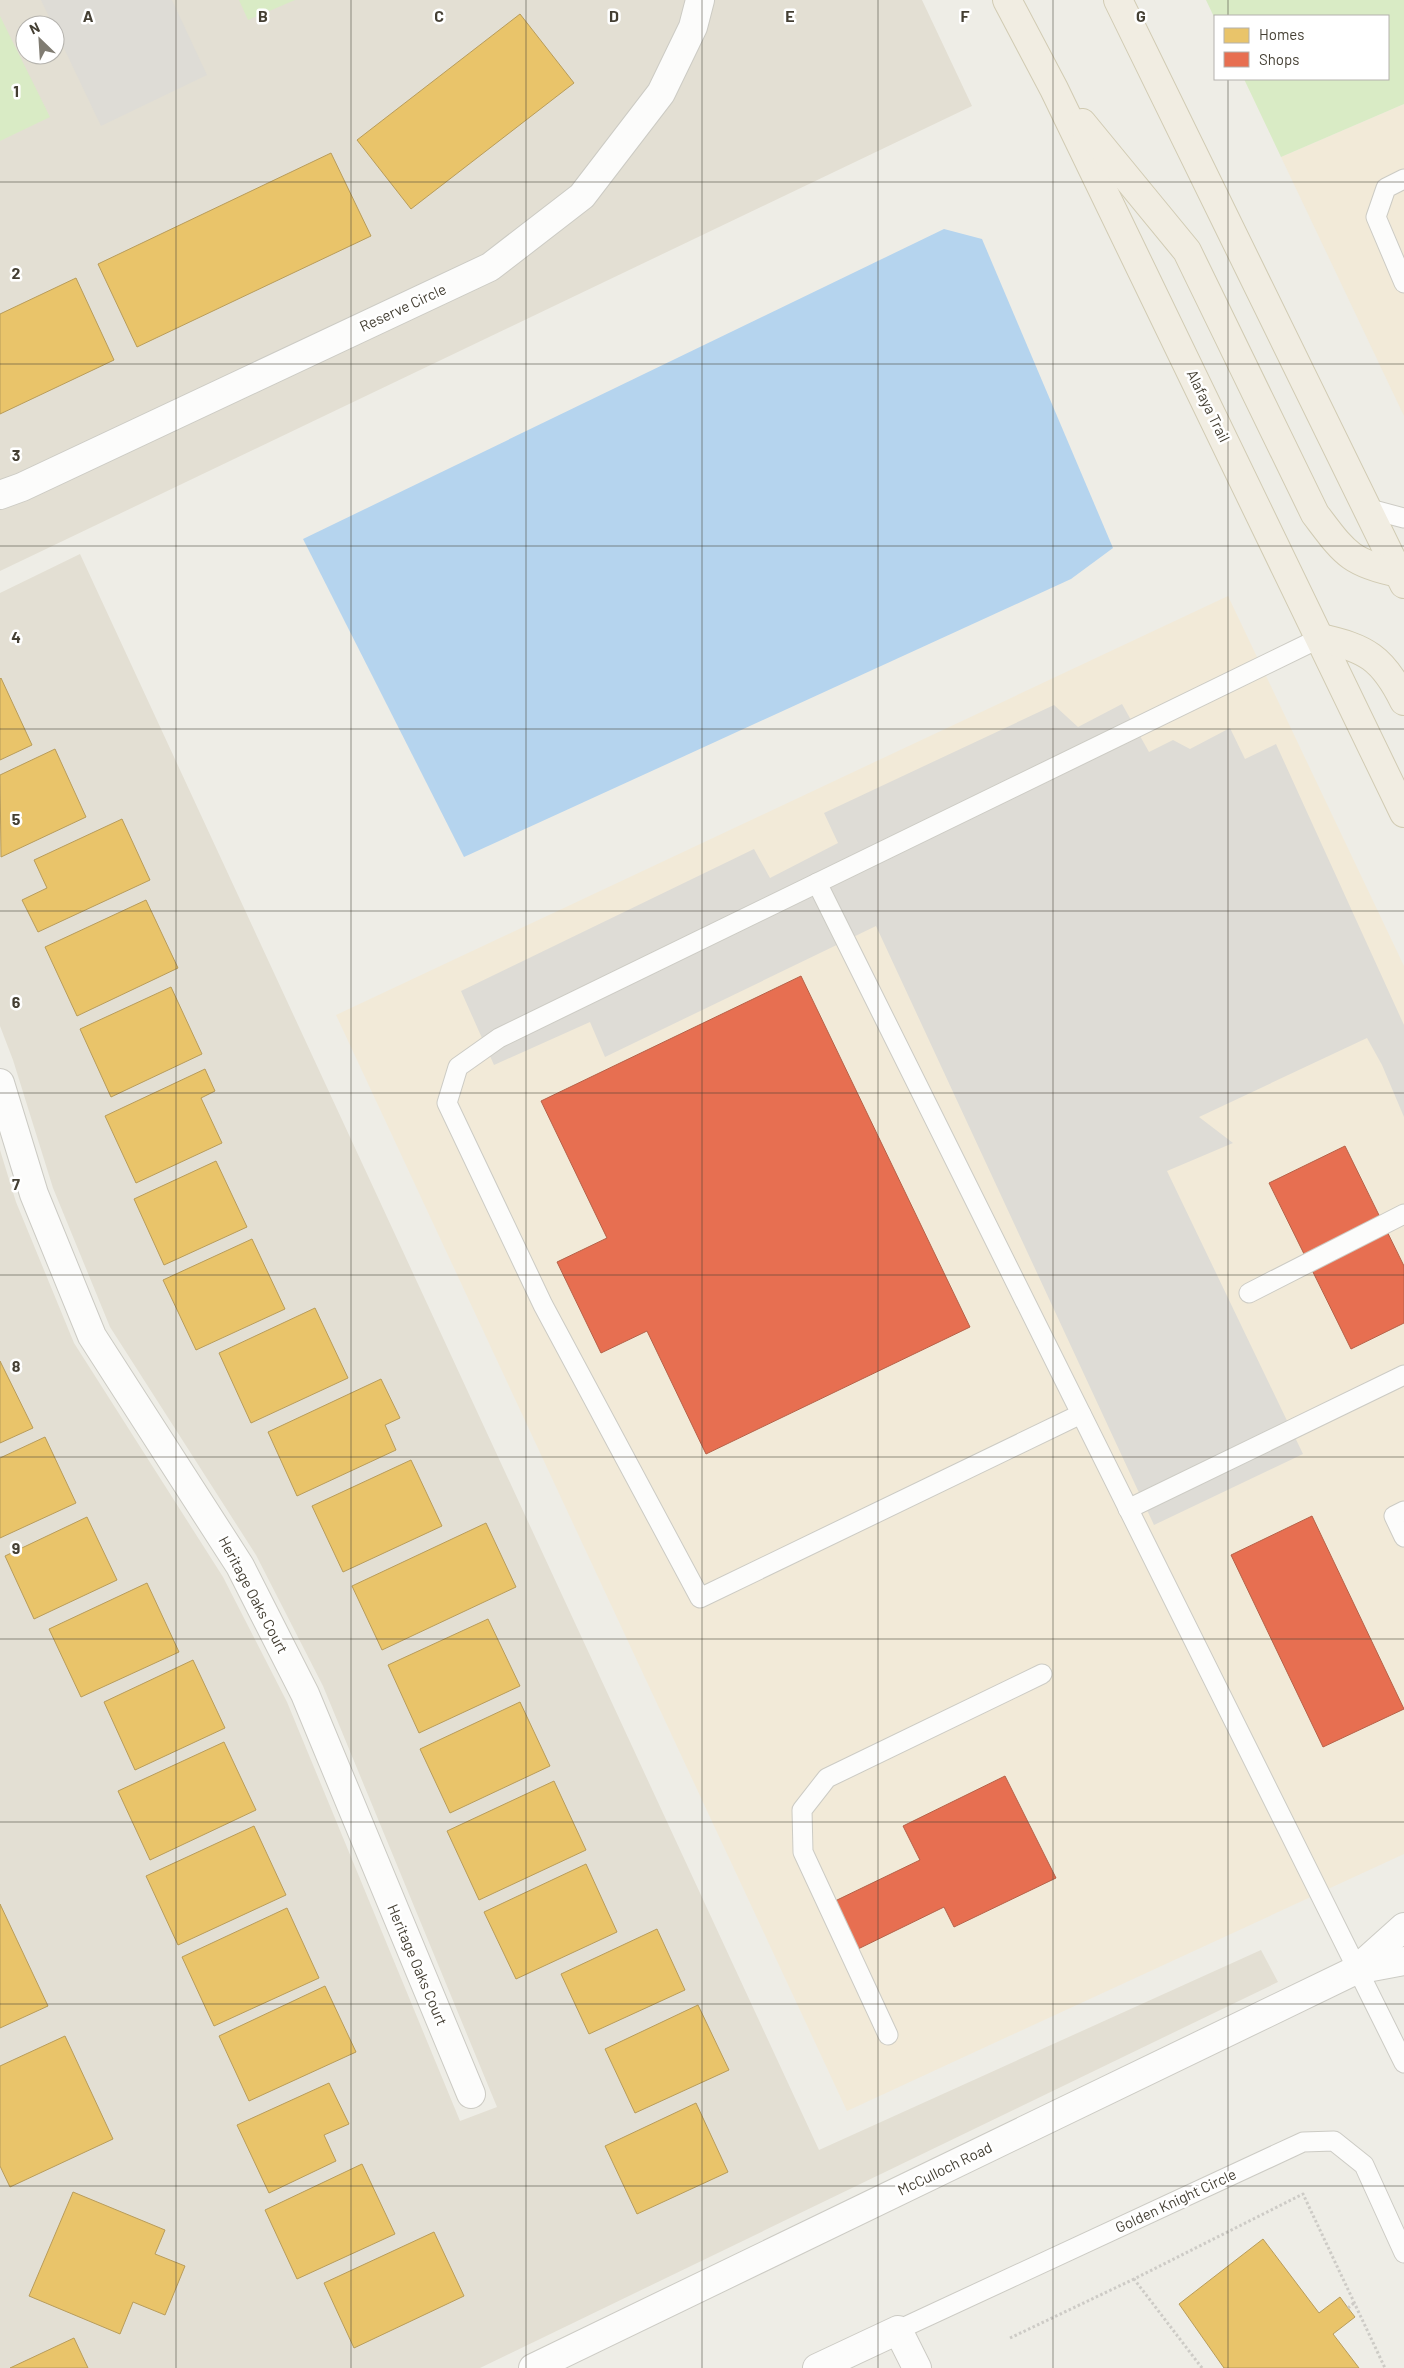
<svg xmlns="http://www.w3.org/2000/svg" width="1404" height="2368" font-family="Barlow,sans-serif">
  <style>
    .residential { fill: #e3dfd3; fill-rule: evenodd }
    .commercial { fill: #f2ead8 }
    .green { fill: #d9ebc5 }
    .parking { fill: #dedcd6 }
    .water { fill: #b5d4ee }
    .homes { fill: #e9c46a; stroke: #b89c5a }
    .shops { fill: #e76f51; stroke: #b66148 }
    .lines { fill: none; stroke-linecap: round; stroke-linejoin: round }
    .service-casing { stroke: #cccbc4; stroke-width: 21 }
    .minor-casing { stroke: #cccbc4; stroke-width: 30 }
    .tertiary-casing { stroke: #cccbc4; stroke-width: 30 }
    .primary-casing { stroke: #d1cbb3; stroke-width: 30 }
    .path { stroke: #cdcbc6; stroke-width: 3; stroke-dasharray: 2.5 2.5; stroke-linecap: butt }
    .service { stroke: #fcfcfb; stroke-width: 19 }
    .minor { stroke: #fcfcfb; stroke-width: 28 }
    .tertiary { stroke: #fcfcfb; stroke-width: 28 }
    .primary { stroke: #f1ede2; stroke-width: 28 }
    .grid { fill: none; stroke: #443f33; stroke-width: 1; stroke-opacity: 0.55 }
    .labels { text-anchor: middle; stroke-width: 5; stroke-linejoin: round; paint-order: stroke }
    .street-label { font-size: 15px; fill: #443f33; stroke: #fff }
    .grid-label { font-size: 16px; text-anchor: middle; font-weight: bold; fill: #443f33; stroke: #fff; stroke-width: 5; stroke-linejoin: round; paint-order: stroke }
  </style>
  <rect width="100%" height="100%" fill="#eeede6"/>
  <!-- residential -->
  <g class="residential">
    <path d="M 0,0 L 922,0 L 972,106 L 0,571 ZM 25,25 L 55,25 L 55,55 L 25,55 Z"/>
    <polygon points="80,554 819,2150 1261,1950 1278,1982 480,2368 0,2368 0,1150 16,1202 74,1343 223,1577 287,1702 460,2121 497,2107 323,1686 256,1555 110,1327 53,1188 13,1060 0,1026 0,593"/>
  </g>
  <!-- commercial -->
  <g class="commercial">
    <polygon points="1404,104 1404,416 1281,157"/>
    <polygon points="1228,596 1404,966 1404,1854 847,2111 336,1015"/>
  </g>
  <!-- green -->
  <g class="green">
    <polygon points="239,0 295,0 248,20"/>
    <polygon points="1206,0 1404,0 1404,104 1281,157 1244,79 1388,79 1388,16 1215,16 1215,19"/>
    <polygon points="0,16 50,117 0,141"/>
  </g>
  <!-- parking -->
  <g class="parking">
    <polygon points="41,0 172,0 207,75 101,126"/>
    <polygon points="1122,704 1149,752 1173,740 1190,749 1230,728 1245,759 1276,744 1404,1025 1404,1117 1382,1065 1367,1038 1199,1117 1233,1143 1167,1171 1303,1454 1154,1525 876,926 605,1057 590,1022 494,1065 461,991 754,849 770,878 838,843 824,813 1054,705 1078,727"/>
  </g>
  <!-- water -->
  <polygon class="water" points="944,229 982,239 1113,548 1071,579 464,857 303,539"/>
  <!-- homes -->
  <g class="homes">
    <polygon points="520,14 574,83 411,209 357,140"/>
    <polygon points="331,153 371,236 137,347 98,264"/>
    <polygon points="76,278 114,360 0,414 0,314"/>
    <polygon points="1,678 32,745 0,760 0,679"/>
    <polygon points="55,749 86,817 1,857 0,775"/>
    <polygon points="122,819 150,880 38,932 22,900 47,888 34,860"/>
    <polygon points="146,900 178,968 77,1016 45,947"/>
    <polygon points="171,987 202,1054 111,1097 80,1029"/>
    <polygon points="205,1069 215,1091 201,1098 222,1143 136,1183 105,1116"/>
    <polygon points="216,1161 247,1227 164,1265 134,1199"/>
    <polygon points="252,1239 285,1309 196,1350 163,1280"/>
    <polygon points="315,1308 348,1378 251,1423 219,1353"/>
    <polygon points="0,1361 33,1428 0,1443"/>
    <polygon points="381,1379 400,1418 385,1425 396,1450 297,1496 268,1432"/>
    <polygon points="45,1437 76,1503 0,1538 0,1458"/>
    <polygon points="411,1460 442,1526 343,1572 312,1506"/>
    <polygon points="87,1517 117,1580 34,1619 5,1556"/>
    <polygon points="486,1523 516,1587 382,1650 352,1586"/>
    <polygon points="147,1583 179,1652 81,1697 49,1629"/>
    <polygon points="488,1619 520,1686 419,1733 388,1665"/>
    <polygon points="193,1660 225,1728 135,1770 104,1702"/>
    <polygon points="520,1702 550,1766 450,1813 420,1749"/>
    <polygon points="224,1742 256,1810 150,1860 118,1791"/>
    <polygon points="554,1781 586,1850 479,1900 447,1831"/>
    <polygon points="254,1826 286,1895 178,1945 146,1876"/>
    <polygon points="586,1864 617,1932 516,1979 484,1912"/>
    <polygon points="0,1904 48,2006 0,2028"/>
    <polygon points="287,1908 319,1978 214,2026 182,1957"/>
    <polygon points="657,1929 685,1990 589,2034 561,1974"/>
    <polygon points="325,1986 356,2052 249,2101 219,2036"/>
    <polygon points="698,2005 729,2070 635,2113 605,2049"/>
    <polygon points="65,2036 113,2139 10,2187 0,2166 0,2066"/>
    <polygon points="329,2083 349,2124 324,2135 336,2161 269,2193 237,2125"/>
    <polygon points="696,2103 728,2172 637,2214 605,2146"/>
    <polygon points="362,2164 395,2234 297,2279 265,2210"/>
    <polygon points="73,2192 165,2230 155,2254 185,2266 165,2315 133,2302 120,2334 29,2296"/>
    <polygon points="434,2232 464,2296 354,2348 324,2283"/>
    <polygon points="1263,2239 1319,2313 1340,2297 1348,2308 1355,2317 1333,2334 1359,2368 1224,2368 1179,2304"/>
    <polygon points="74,2338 88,2368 10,2368"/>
  </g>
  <!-- shops -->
  <g class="shops">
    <polygon points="801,976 970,1327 706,1454 647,1331 601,1353 557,1262 607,1238 541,1101"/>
    <polygon points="1345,1146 1404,1266 1404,1323 1351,1349 1269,1183"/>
    <polygon points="1312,1516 1404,1709 1323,1747 1231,1555"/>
    <polygon points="1005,1776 1056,1878 954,1927 944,1907 858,1949 835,1901 920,1860 903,1826"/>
  </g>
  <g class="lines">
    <defs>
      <g id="service">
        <polyline points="1404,179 1386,188 1376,217 1404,283"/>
        <polyline points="1366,508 1404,518"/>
        <polyline points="817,883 1404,2063"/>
        <polyline points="1249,1293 1404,1214"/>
        <polyline points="1081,1414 700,1598 543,1305 447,1103 458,1067 499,1038 1320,638"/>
        <polyline points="1128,1509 1404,1375"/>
        <polyline points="1404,1511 1394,1516 1404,1537"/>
        <polyline points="888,2035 803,1852 802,1810 827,1778 1042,1674"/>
        <polyline points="898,2330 1303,2142 1334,2141 1364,2165 1404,2253"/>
      </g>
      <g id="minor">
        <polyline points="0,495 22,487 490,267 582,196 661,93 693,27 700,0"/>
        <polyline points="0,1083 34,1194 92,1336 240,1566 305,1694 471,2094"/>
        <polyline points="817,2368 898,2330 917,2368"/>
      </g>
      <g id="tertiary">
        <polyline points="1356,1970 1404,1927"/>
        <polyline points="533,2368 1356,1970 1404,1961"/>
      </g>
      <g id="primary">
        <polyline points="1007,0 1054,89 1404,813"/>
        <polyline points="1118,0 1404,584"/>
        <path d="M 1082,123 L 1187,251 L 1315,514 C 1344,552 1349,563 1399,573"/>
        <path d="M 1320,638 C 1366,648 1383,658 1404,701"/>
      </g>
    </defs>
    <!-- service casing -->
    <use href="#service" class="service-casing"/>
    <!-- minor casing -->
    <use href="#minor" class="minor-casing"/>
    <!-- tertiary casing -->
    <use href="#tertiary" class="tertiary-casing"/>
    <!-- primary casing -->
    <use href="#primary" class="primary-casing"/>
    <!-- path -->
    <g class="path">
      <polyline points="1348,2308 1354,2303"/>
      <polyline points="1010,2338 1134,2279"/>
      <polyline points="1202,2368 1134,2279 1303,2194 1385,2368"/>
    </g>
    <!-- service -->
    <use href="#service" class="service"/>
    <!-- minor -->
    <use href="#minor" class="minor"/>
    <!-- tertiary -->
    <use href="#tertiary" class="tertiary"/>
    <!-- primary -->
    <use href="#primary" class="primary"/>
  </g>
  <!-- grid -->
  <path class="grid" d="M 176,0 L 176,2368M 351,0 L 351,2368M 526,0 L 526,2368M 702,0 L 702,2368M 878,0 L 878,2368M 1053,0 L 1053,2368M 1228,0 L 1228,16M 1228,79 L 1228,2368M 0,182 L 1404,182M 0,364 L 1404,364M 0,546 L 1404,546M 0,729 L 1404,729M 0,911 L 1404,911M 0,1093 L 1404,1093M 0,1275 L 1404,1275M 0,1457 L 1404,1457M 0,1639 L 1404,1639M 0,1822 L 1404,1822M 0,2004 L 1404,2004M 0,2186 L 1404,2186"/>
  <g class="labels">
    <!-- street labels -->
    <g class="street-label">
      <text transform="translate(403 308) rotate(-25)" y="5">Reserve Circle</text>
      <text transform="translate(1208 406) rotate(64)" y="5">Alafaya Trail</text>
      <text transform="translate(253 1595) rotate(62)" y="5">Heritage Oaks Court</text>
      <text transform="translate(417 1965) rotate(67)" y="5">Heritage Oaks Court</text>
      <text transform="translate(945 2169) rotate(-26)" y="5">McCulloch Road</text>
      <text transform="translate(1176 2201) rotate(-25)" y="5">Golden Knight Circle</text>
    </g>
  </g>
  <g class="grid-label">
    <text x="88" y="22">A</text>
    <text x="263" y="22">B</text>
    <text x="439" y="22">C</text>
    <text x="614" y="22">D</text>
    <text x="790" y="22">E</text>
    <text x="965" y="22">F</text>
    <text x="1141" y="22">G</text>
    <text x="16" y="97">1</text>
    <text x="16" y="279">2</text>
    <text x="16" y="461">3</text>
    <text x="16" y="643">4</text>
    <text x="16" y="825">5</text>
    <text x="16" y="1008">6</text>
    <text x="16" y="1190">7</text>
    <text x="16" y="1372">8</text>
    <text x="16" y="1554">9</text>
  </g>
  <!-- legend -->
  <rect x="1214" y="15" width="175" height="65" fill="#ffffff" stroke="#b4b2ad"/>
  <rect x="1224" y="28" width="25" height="15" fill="#e9c46a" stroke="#b4b2ad"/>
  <text x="1259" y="40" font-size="15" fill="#443f33">Homes</text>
  <rect x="1224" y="52" width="25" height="15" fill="#e76f51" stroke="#b4b2ad"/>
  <text x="1259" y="65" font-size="15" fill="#443f33">Shops</text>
  <!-- north arrow -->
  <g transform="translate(40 40) rotate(335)"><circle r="24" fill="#ffffff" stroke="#b4b2ad"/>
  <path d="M0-4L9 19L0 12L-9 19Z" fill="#807c72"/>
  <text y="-8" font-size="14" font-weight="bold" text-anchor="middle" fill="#443f33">N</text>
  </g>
</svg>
